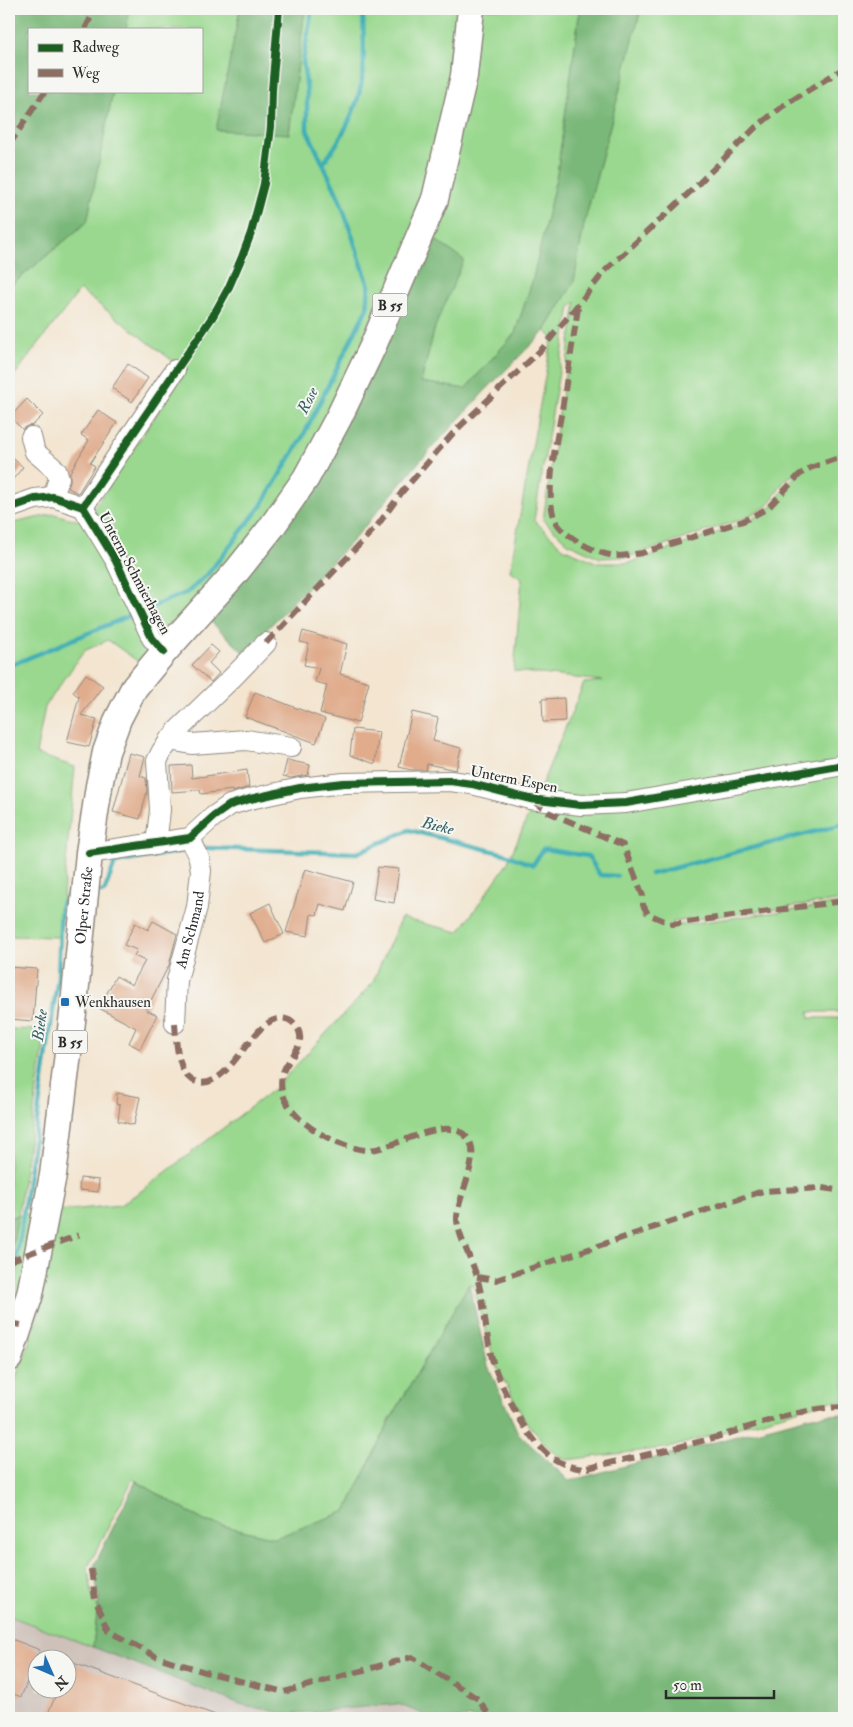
<svg xmlns="http://www.w3.org/2000/svg" width="853" height="1727" font-family="'IM FELL Double Pica',serif">
  <style>
    .industrial { fill: #cec1ba; fill-rule: evenodd }
    .green { fill: #99d88e; stroke: #62825c; fill-rule: evenodd }
    .forest { fill: #7ab879; stroke: #527252 }
    .lines { fill: none; stroke-linecap: round; stroke-linejoin: round }
    .stream { stroke: #3caeb5; stroke-width: 4.5 }
    .building { fill: #e0ac8c }
    .minor-casing { stroke: #8f887e; stroke-width: 22 }
    .major-casing { stroke: #8f887e; stroke-width: 29 }
    .minor { stroke: #fff; stroke-width: 20 }
    .major { stroke: #fff; stroke-width: 26 }
    .quiet { stroke: #8d6e63; stroke-width: 6; stroke-dasharray: 12 6; stroke-linecap: butt }
    .cycleway-casing { stroke: #f6f6f2; stroke-width: 11 }
    .cycleway { stroke: #1b5e20; stroke-width: 8 }
    .poi-dot { fill: #1f6fb2; stroke: #f6f6f2; stroke-width: 2 }
    .labels { text-anchor: middle; stroke-width: 4; stroke-linejoin: round; paint-order: stroke }
    .shield { fill: #f6f6f2; stroke: #686867; stroke-width: 1 }
    .shield-label { font-size: 14px; font-weight: bold; fill: #2b2b2b }
    .street-label { font-size: 15px; fill: #2b2b2b; stroke: #f6f6f2 }
    .poi-label { font-size: 15px; fill: #2b2b2b; stroke: #f6f6f2; text-anchor: start }
    .water-label { font-size: 16px; font-style: italic; fill: #325f62; stroke: #f6f6f2 }
  </style>
  <rect width="100%" height="100%" fill="#f6f6f2"/>
  <filter id="ink" filterUnits="userSpaceOnUse"><feTurbulence type="fractalNoise" baseFrequency=".02" numOctaves="2"/><feDisplacementMap in="SourceGraphic" scale="10" xChannelSelector="R" yChannelSelector="G"/><feConvolveMatrix kernelMatrix="1 2 1 2 8 2 1 2 1" color-interpolation-filters="sRGB"/></filter>
  <filter id="wash" filterUnits="userSpaceOnUse"><feTurbulence type="fractalNoise" baseFrequency=".0096" numOctaves="4" result="noise"/><feDisplacementMap in="SourceGraphic" scale="20" xChannelSelector="R" yChannelSelector="G"/><feGaussianBlur stdDeviation="1.12" result="paint"/><feColorMatrix in="noise" values="0 0 0 0 0 0 0 0 0 0 0 0 0 0 0 0 0 1.4 0 .05"/><feComposite in="paint" operator="in"/></filter>
  <g filter="url(#wash)">
    <rect width="100%" height="100%" fill="#f3e5d0"/>
    <!-- industrial -->
    <path class="industrial" d="M 9,1616 L 93,1647 L 241,1704 L 286,1714 L 398,1704 L 432,1718 L 9,1718 ZM 38,1660 L 68,1660 L 68,1690 L 38,1690 Z"/>
    <!-- green -->
    <g class="green">
      <polygon points="130,9 240,9 217,129 289,133 305,9 580,9 557,174 533,279 515,333 465,389 421,382 435,327 357,402 158,676 108,640 84,651 45,707 36,754 75,767 59,937 9,936 9,524 54,514 84,522 186,371 80,290 9,382 9,287 87,222 113,91 201,91 201,29 126,29"/>
      <path d="M 641,9 L 844,9 L 844,761 L 574,803 L 536,798 L 584,683 L 603,681 L 514,671 L 522,578 L 510,571 L 552,338 L 545,331 L 574,281 L 584,224 ZM 576,302 L 543,520 L 568,543 L 600,558 L 628,557 L 743,519 L 767,506 L 786,479 L 795,474 L 795,477 L 789,482 L 770,509 L 743,524 L 628,563 L 598,563 L 563,548 L 534,520 L 570,307 Z"/>
      <polygon points="844,768 844,900 673,922 672,926 844,903 844,1012 809,1012 810,1018 844,1018 844,1402 833,1401 807,1407 672,1447 566,1460 550,1450 524,1419 495,1363 473,1285 469,1284 389,1422 346,1511 275,1538 204,1521 133,1479 88,1567 93,1600 98,1607 93,1647 9,1616 9,1396 34,1329 43,1299 9,1317 9,1265 18,1216 9,1218 9,1029 46,1030 18,1215 120,1205 144,1189 274,1089 372,984 401,918 459,932 507,864 533,805"/>
    </g>
    <!-- forest -->
    <g class="forest">
      <polygon points="9,9 130,9 126,29 29,29 29,91 113,91 87,222 9,287"/>
      <polygon points="240,9 305,9 289,134 216,130"/>
      <polygon points="580,9 641,9 584,224 574,282 545,331 484,392 419,462 355,538 244,653 207,618 315,479 430,236 464,260 435,327 421,382 465,389 515,333 533,279 557,174"/>
      <polygon points="18,1215 9,1265 9,1218"/>
      <polygon points="469,1284 488,1366 518,1433 569,1481 812,1416 844,1414 844,1718 432,1718 398,1704 286,1714 240,1704 93,1647 99,1597 93,1568 136,1481 204,1521 275,1538 346,1511 389,1422"/>
    </g>
    <g class="lines">
      <!-- stream -->
      <g class="stream">
        <path d="M 323,164 C 343,137 360,105 363,72 C 365,51 363,29 363,9"/>
        <polyline points="144,610 188,592 208,574 261,506 302,438 367,308 369,286 340,200 307,130 307,91 303,61 312,9"/>
        <polyline points="9,666 134,614"/>
        <polyline points="206,848 357,853 409,830 505,854 533,865 543,849 588,856 600,875 617,876"/>
        <polyline points="651,874 844,824"/>
        <polyline points="93,892 104,892 115,863 182,851"/>
        <polyline points="9,1296 13,1283 58,977 61,905 71,891 77,891"/>
      </g>
    </g>
    <g id="blocks">
      <!-- building -->
      <g class="building">
        <polygon points="128,364 148,378 132,402 112,388"/>
        <polygon points="27,399 43,415 33,425 27,426 22,429 10,417"/>
        <polygon points="98,410 117,423 90,463 95,466 78,493 68,488 70,481 70,472 89,440 81,435"/>
        <polygon points="9,455 23,467 9,484"/>
        <polygon points="303,631 347,644 340,674 369,682 358,723 320,713 327,685 315,682 319,668 304,665 309,644 300,642"/>
        <polygon points="211,645 219,652 209,663 219,673 211,682 192,665"/>
        <polygon points="86,674 103,686 81,715 97,719 89,747 67,742 79,697 73,692"/>
        <polygon points="255,692 325,719 316,743 245,717"/>
        <polygon points="564,698 565,721 543,722 542,699"/>
        <polygon points="412,712 438,718 433,741 461,748 456,770 427,764 426,770 411,770 399,767"/>
        <polygon points="353,729 379,732 375,764 350,755"/>
        <polygon points="129,753 145,757 140,776 146,778 147,791 140,819 113,812"/>
        <polygon points="287,760 310,765 308,775 291,778 283,776"/>
        <polygon points="191,765 192,778 247,770 249,787 232,792 232,790 201,794 200,790 172,792 171,766"/>
        <polygon points="378,867 399,869 394,903 373,899"/>
        <polygon points="305,869 353,882 345,911 320,904 317,915 311,914 308,936 286,932"/>
        <polygon points="270,903 284,934 265,943 250,913"/>
        <polygon points="153,921 177,934 169,965 146,1010 157,1015 140,1049 129,1043 136,1028 99,1008 116,976 132,985 145,961 134,956 137,950 124,945 135,923 148,930"/>
        <polygon points="9,967 37,969 33,1021 9,1019"/>
        <polygon points="117,1093 140,1097 134,1125 118,1121 120,1105 116,1104"/>
        <polygon points="80,1178 99,1180 98,1192 79,1190"/>
        <polygon points="9,1638 40,1650 21,1697 9,1692"/>
        <polygon points="68,1661 221,1717 220,1718 54,1718 47,1716 58,1690 68,1690"/>
      </g>
    </g>
  </g>
  <g filter="url(#ink)">
    <use href="#blocks" fill-opacity="0" stroke="#8f887e" stroke-width="1"/>
    <g class="lines">
      <defs>
        <g id="minor">
          <polyline points="31,437 35,452 56,470 59,478 53,497"/>
          <polyline points="83,507 175,370"/>
          <polyline points="9,508 35,499 53,497 83,507 116,561 152,638 164,652"/>
          <polyline points="169,740 192,744 246,740 291,747"/>
          <polyline points="156,845 160,810 157,761 162,751 178,730 233,677 266,643"/>
          <polyline points="89,853 190,838 213,817 230,805 250,799 300,788 344,783 450,781 472,784 530,799 581,805 626,803 844,765"/>
          <path id="s1" d="M 175,1023 L 177,980 L 197,907 L 201,871 L 199,858 L 190,838"/>
        </g>
        <g id="major">
          <path id="s2" d="M 9,1358 L 30,1294 L 53,1175 L 74,1005 L 89,853 L 99,786 L 106,752 L 118,719 L 134,688 L 164,652 L 236,572 L 271,528 L 306,478 L 339,417 L 373,346 L 435,199 L 464,76 L 471,9"/>
        </g>
      </defs>
      <!-- minor casing -->
      <use href="#minor" class="minor-casing"/>
      <!-- major casing -->
      <use href="#major" class="major-casing"/>
      <!-- minor -->
      <use href="#minor" class="minor"/>
      <!-- major -->
      <use href="#major" class="major"/>
      <!-- quiet -->
      <g class="quiet">
        <polyline points="85,29 95,9"/>
        <polyline points="9,145 45,91"/>
        <path d="M 578,308 C 573,342 567,376 562,410 C 557,438 544,493 555,520 C 562,536 598,555 616,556 C 624,556 634,554 642,553 L 743,521 L 768,508 L 799,475 L 810,468 L 844,456"/>
        <polyline points="266,643 377,526 402,492 455,431 542,349 605,271 692,190 756,127 783,106 844,68"/>
        <polyline points="533,801 548,812 623,845 643,896 643,905 648,914 672,924 844,901"/>
        <path d="M 175,1023 C 176,1035 176,1049 180,1061 C 182,1070 186,1078 194,1081 C 232,1096 254,1005 289,1020 C 293,1022 296,1026 298,1029 C 307,1046 286,1059 282,1075 C 275,1106 311,1131 335,1141 C 345,1145 357,1150 368,1150 C 395,1150 450,1110 469,1140 C 481,1158 457,1197 457,1219 C 458,1237 472,1259 477,1277 C 485,1304 485,1334 493,1362 C 501,1389 528,1440 551,1457 C 561,1464 571,1467 583,1469 C 628,1459 673,1449 717,1437 C 757,1425 803,1407 844,1407"/>
        <polyline points="9,1261 79,1235"/>
        <polyline points="477,1277 496,1280 763,1191 822,1188 844,1191"/>
        <polyline points="9,1323 21,1325"/>
        <polyline points="91,1569 95,1599 109,1631 155,1656 205,1672 284,1692 412,1657 478,1699 491,1718"/>
      </g>
      <defs>
        <g id="cycleway">
          <polyline points="83,507 213,316 228,289 242,257 251,233 264,184 271,127 272,90 279,9"/>
          <polyline points="9,508 35,499 53,497 83,507 116,561 152,638 164,652"/>
          <polyline points="89,853 190,838 213,817 230,805 250,799 300,788 344,783 450,781 472,784 530,799 581,805 626,803 844,765"/>
        </g>
      </defs>
      <!-- cycleway casing -->
      <use href="#cycleway" class="cycleway-casing"/>
      <!-- cycleway -->
      <use href="#cycleway" class="cycleway"/>
    </g>
  </g>
  <!-- markers -->
  <rect class="poi-dot" x="60" y="997" width="10" height="10" rx="2.5"/>
  <g class="labels">
    <!-- shield labels -->
    <g class="shield">
      <rect x="372.5" y="293.5" width="35" height="23" rx="4"/>
      <rect x="52.5" y="1030.5" width="35" height="23" rx="4"/>
    </g>
    <g class="shield-label">
      <text x="390" y="310">B 55</text>
      <text x="70" y="1047">B 55</text>
    </g>
    <!-- street labels -->
    <g class="street-label">
      <text transform="translate(135 573) rotate(62)" y="5">Unterm Schmierhagen</text>
      <text transform="translate(514 779) rotate(11)" y="5">Unterm Espen</text>
      <text dy="5" stroke="none"><textPath href="#s2" startOffset="460">Olper Straße</textPath></text>
      <text dy="5" stroke="none"><textPath href="#s1" startOffset="95">Am Schmand</textPath></text>
    </g>
    <!-- poi labels -->
    <g class="poi-label">
      <text x="75" y="1007">Wenkhausen</text>
    </g>
    <!-- water labels -->
    <g class="water-label">
      <text transform="translate(307 400) rotate(-63)" y="6">Rose</text>
      <text transform="translate(438 825) rotate(14)" y="6">Bieke</text>
      <text transform="translate(39 1025) rotate(-82)" y="6">Bieke</text>
    </g>
  </g>
  <!-- margin -->
  <rect width="853" height="1727" fill="none" stroke="#f6f6f2" stroke-width="30"/>
  <!-- legend -->
  <rect x="28" y="28" width="175" height="65" fill="#f6f6f2" stroke="#a5a5a2"/>
  <rect x="38" y="44" width="25" height="8" fill="#1b5e20" stroke="#a5a5a2"/>
  <text x="72" y="52" font-size="15" fill="#2b2b2b">Radweg</text>
  <rect x="38" y="69" width="25" height="8" fill="#8d6e63" stroke="#a5a5a2"/>
  <text x="72" y="78" font-size="15" fill="#2b2b2b">Weg</text>
  <!-- north arrow -->
  <g transform="translate(52 1674) rotate(135)"><circle r="24" fill="#f6f6f2" stroke="#a5a5a2"/>
  <path d="M0-4L9 19L0 12L-9 19Z" fill="#1f6fb2"/>
  <text y="-8" font-size="14" font-weight="bold" text-anchor="middle" fill="#2b2b2b">N</text>
  </g>
  <!-- scale -->
  <path d="M666 1690v8h108v-8" fill="none" stroke="#2b2b2b" stroke-width="2.5"/>
  <text x="673" y="1690" font-size="15" fill="#2b2b2b" stroke="#f6f6f2" stroke-width="4" paint-order="stroke">50 m</text>
</svg>
